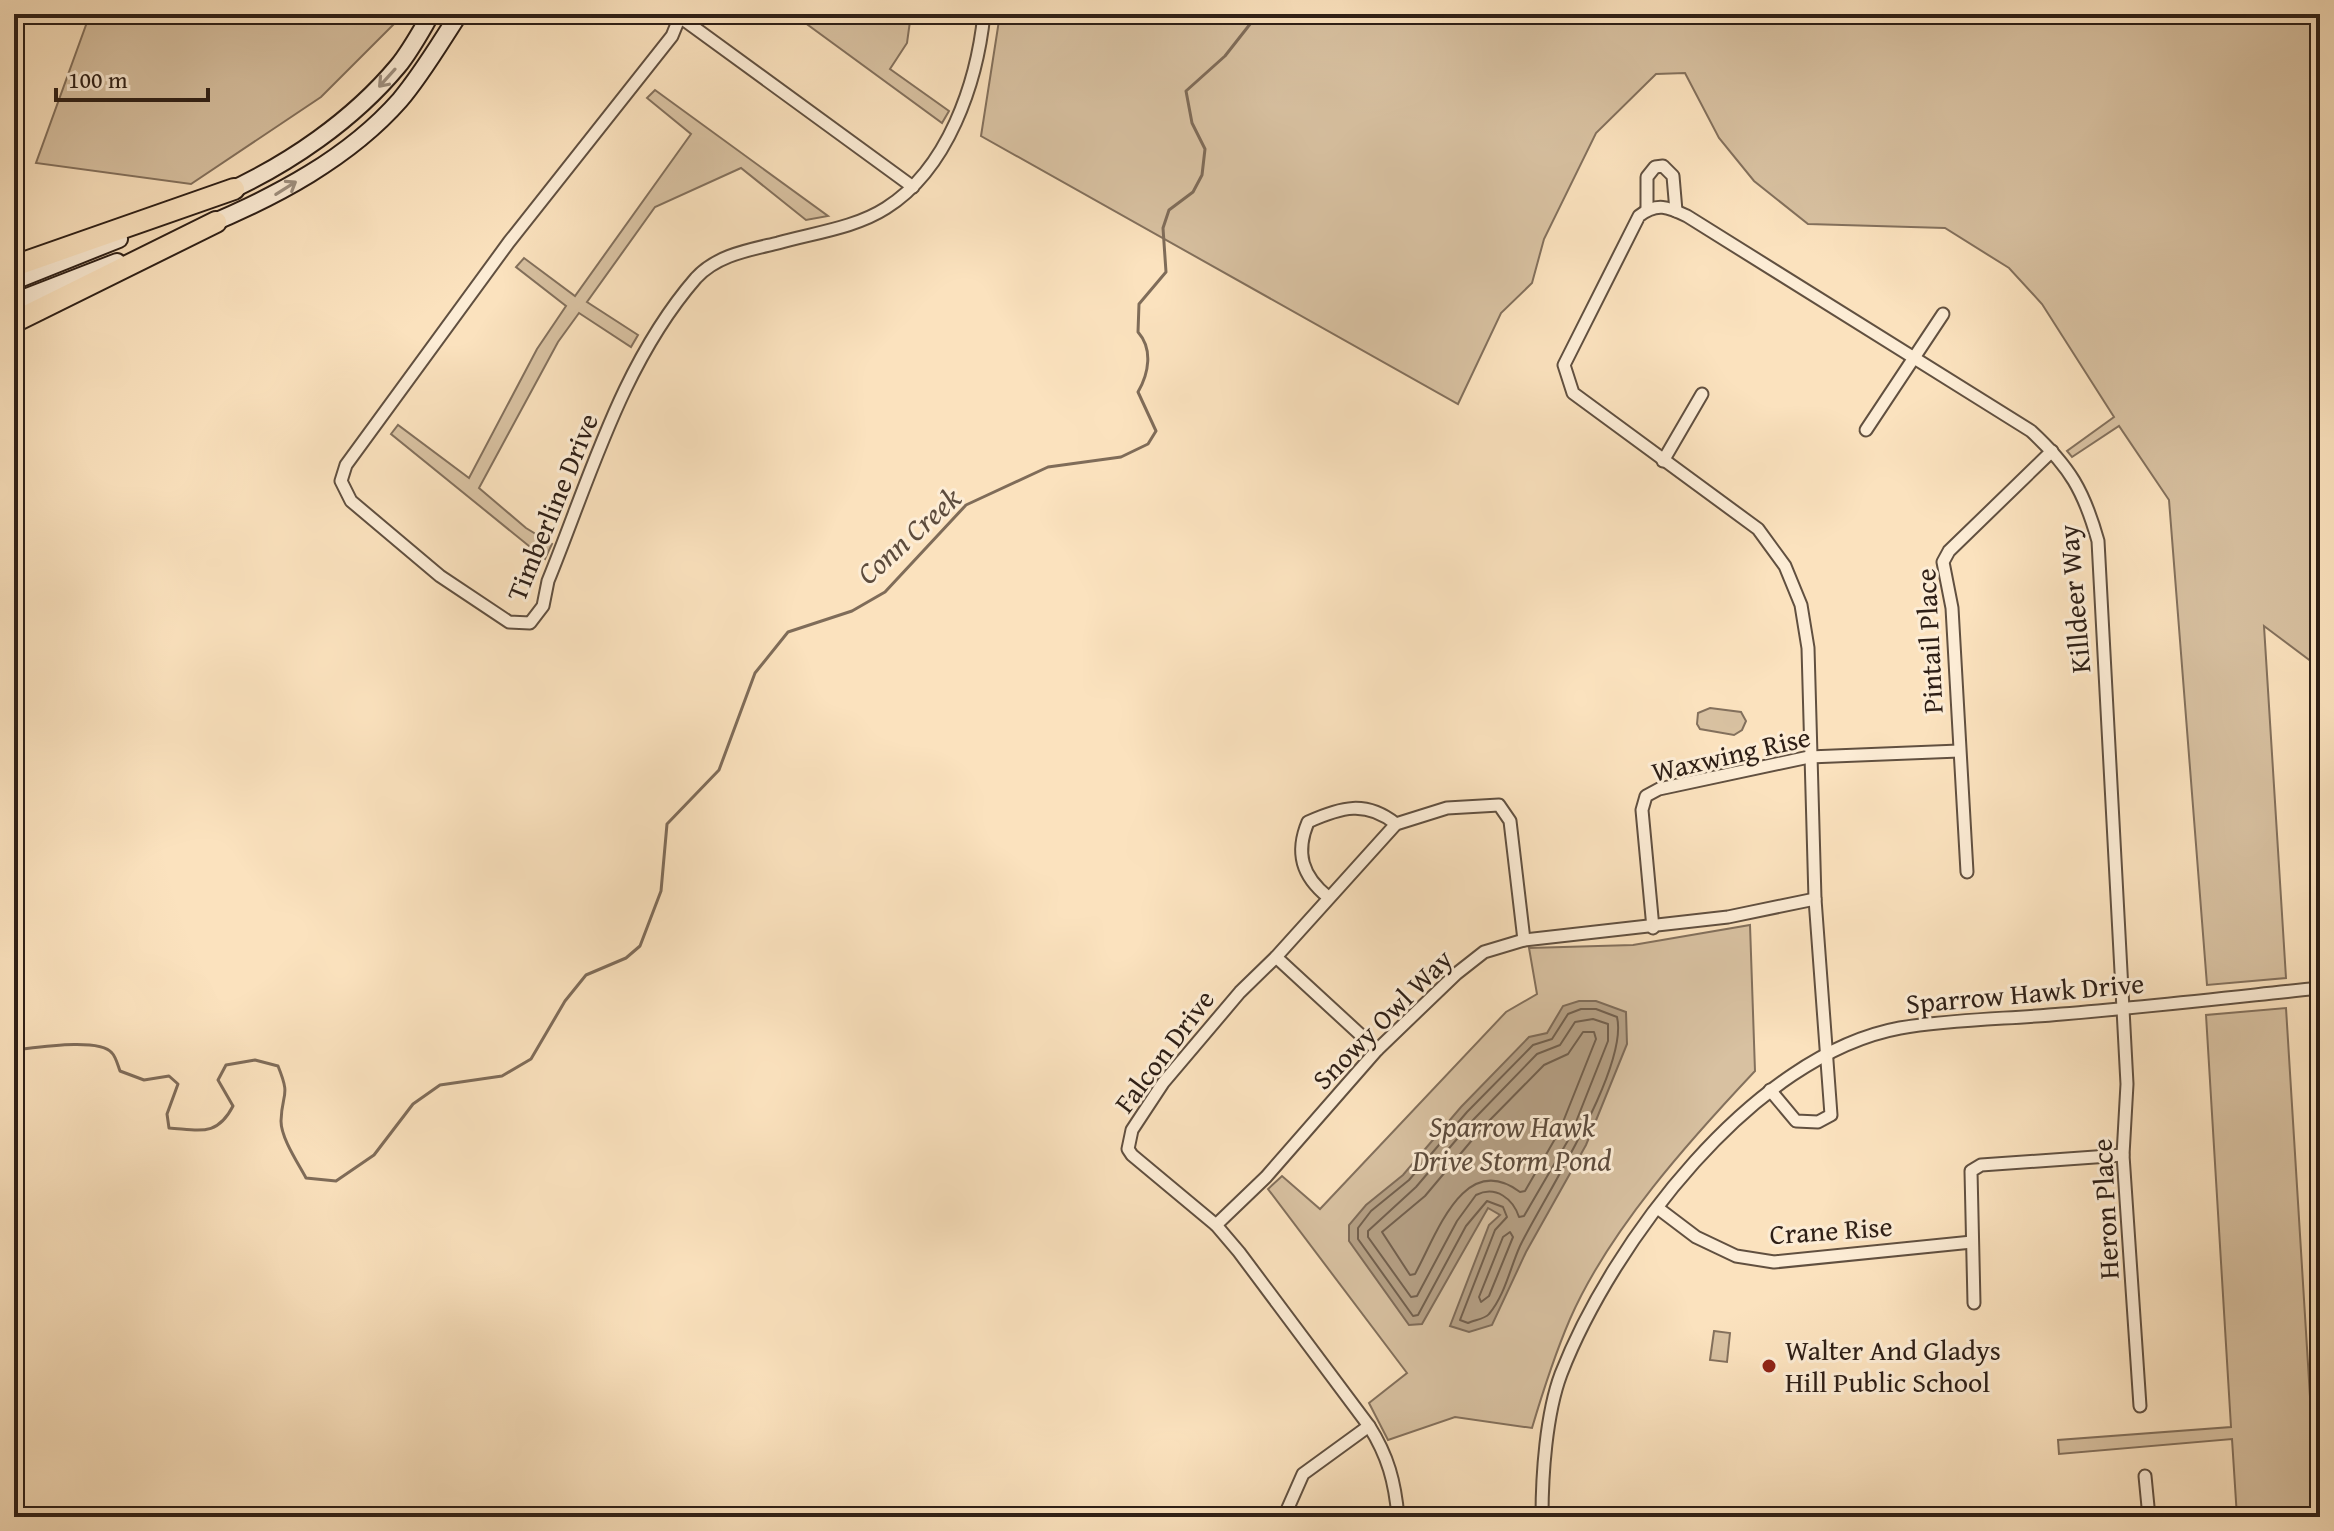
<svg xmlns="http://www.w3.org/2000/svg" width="2334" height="1531" font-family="'Gentium Book Plus',serif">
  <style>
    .green { fill: #d8c1a1; stroke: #83705c; stroke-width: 2 }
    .water { fill: #b5a085; stroke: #7f6c59; stroke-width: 2 }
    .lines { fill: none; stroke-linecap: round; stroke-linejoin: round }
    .shore { stroke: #72604e; stroke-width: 2 }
    .stream { stroke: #7f6c59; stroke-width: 3 }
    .minor-casing { stroke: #615040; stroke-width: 15 }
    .secondary-casing { stroke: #2e1f16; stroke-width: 20 }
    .motorway-casing { stroke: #2e1f16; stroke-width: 24 }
    .minor { stroke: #fcecd5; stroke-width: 11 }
    .secondary { stroke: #fcecd5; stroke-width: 16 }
    .motorway { stroke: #fbe2be; stroke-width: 20 }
    .oneway { stroke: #9f907f }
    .poi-dot { fill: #8f2418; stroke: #fcecd5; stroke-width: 3 }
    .labels { text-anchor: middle; stroke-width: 6; stroke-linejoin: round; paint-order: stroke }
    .street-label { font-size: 28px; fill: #2e1f16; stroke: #fcecd5 }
    .poi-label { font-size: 28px; fill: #2e1f16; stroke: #fcecd5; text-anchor: start }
    .water-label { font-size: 30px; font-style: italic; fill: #5d4c3d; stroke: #fcecd5 }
  </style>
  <rect width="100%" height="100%" fill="#fbe2be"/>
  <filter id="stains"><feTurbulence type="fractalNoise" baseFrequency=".0025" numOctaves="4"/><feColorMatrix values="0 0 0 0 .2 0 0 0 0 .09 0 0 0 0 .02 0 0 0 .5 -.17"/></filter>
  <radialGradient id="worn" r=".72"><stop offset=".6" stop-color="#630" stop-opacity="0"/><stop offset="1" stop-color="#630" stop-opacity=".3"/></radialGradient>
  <!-- green -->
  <g class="green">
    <polygon points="90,14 404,14 321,97 191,184 36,163"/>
    <polygon points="793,14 815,14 824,20 871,14 911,14 907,43 890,69 949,111 942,123"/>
    <polygon points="1000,14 2320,14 2320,668 2264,626 2286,978 2207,985 2169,500 2119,426 2072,457 2067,451 2114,417 2042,304 2009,268 1945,228 1808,224 1754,181 1719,138 1685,73 1656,74 1596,133 1544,239 1532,283 1501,313 1458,404 981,136"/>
    <polygon points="655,90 828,216 806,220 741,168 655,207 587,302 638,335 631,347 579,313 558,342 479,488 526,528 552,544 545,559 391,434 398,425 469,478 537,349 566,306 516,267 524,258 575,296 691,134 647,98"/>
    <polygon points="1710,708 1741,712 1746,721 1742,730 1734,735 1700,729 1697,724 1698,713"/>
    <path d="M 1750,925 L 1755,1071 C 1689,1141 1609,1230 1570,1319 C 1555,1354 1543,1391 1532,1428 L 1455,1417 L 1388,1440 L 1369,1403 L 1407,1373 L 1268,1189 L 1282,1176 L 1320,1209 L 1506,1012 L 1537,994 L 1529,948 L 1633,945 Z"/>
    <polygon points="2286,1008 2312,1429 2320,1429 2320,1442 2313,1443 2317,1517 2237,1517 2232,1439 2059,1454 2058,1440 2231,1427 2206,1015"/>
    <polygon points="1714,1331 1730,1333 1727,1362 1710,1360"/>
  </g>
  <!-- water -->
  <polygon class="water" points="1579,1001 1596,1001 1626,1012 1627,1044 1586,1145 1526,1252 1492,1325 1469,1332 1450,1326 1489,1225 1500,1215 1488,1208 1422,1324 1409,1325 1349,1241 1349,1225 1366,1205 1403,1175 1461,1107 1529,1037 1547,1033 1563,1006"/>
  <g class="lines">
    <!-- shore -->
    <g class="shore">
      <path d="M 1581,1009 L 1596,1009 L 1617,1017 C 1629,1068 1544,1197 1520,1246 C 1510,1268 1505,1295 1489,1314 C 1485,1319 1474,1320 1468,1323 L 1460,1320 L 1495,1230 L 1507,1217 L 1503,1207 L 1487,1201 L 1466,1226 L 1418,1315 L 1413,1316 L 1358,1239 L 1358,1228 L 1371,1211 L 1409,1180 L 1467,1112 L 1533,1045 L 1552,1039 L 1568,1014 Z"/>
      <path d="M 1593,1019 L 1608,1024 L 1608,1041 L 1570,1137 L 1524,1216 L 1519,1217 C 1513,1199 1496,1185 1476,1195 L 1457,1221 L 1417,1296 L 1411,1297 L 1368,1237 L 1368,1231 L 1416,1187 L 1474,1119 L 1537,1054 L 1560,1045 L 1575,1022 Z"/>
      <path d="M 1583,1032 L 1594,1032 L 1596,1039 L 1559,1132 L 1525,1191 L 1520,1192 C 1464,1150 1437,1234 1415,1274 L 1410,1275 L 1382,1232 L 1425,1196 L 1483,1127 L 1544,1065 L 1568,1054 Z"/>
      <polygon points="1510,1232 1513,1237 1489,1296 1481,1302 1479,1297 1503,1237"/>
    </g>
    <!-- stream -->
    <path class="stream" d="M 14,1050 C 34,1048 99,1037 112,1053 C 116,1057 118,1066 120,1071 L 144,1080 L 169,1076 L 178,1084 L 167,1114 L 169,1128 C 200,1130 217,1137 233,1106 L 218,1080 L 226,1065 L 255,1060 L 278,1066 C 291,1098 282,1091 281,1121 C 281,1138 298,1163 306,1178 L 336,1181 L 374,1155 L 413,1104 L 440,1085 L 502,1076 L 531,1059 L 565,1001 L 586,975 L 626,958 L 640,946 L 661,891 L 667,824 L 719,770 L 755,673 L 788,632 L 852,611 L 885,592 L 966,505 L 1048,467 L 1121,457 L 1148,444 L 1156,431 L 1138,392 C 1149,373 1153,349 1138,332 L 1139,304 L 1166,272 L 1163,228 L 1169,210 L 1193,192 L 1202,175 L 1205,149 L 1192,123 L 1186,91 L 1225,56 L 1258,14"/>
    <defs>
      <g id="minor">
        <path d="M 681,14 L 672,36 L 509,242 L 346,465 L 341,481 L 351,501 L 440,576 L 509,622 L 530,623 L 543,606 L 548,581 C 590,478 622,363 696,278 C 717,255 749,250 778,243 C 813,233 855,228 886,208 C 948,169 977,83 984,14"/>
        <polyline points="680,17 913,187"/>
        <polyline points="1647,210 1647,177 1655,167 1663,166 1673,176 1676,211"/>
        <polyline points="1866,430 1943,314"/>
        <polyline points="1663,461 1702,394"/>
        <polyline points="1967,872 1952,608 1943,562 1949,551 2052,451"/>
        <path d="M 1328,897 C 1302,876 1295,853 1308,822 C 1341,807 1366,800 1396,824"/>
        <polyline points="1653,928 1642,810 1646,796 1659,789 1809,757 1959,751"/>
        <polyline points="1276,957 1377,1050"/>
        <path d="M 1770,1090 L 1796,1121 L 1818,1122 L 1831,1115 L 1815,899 L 1808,648 L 1801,605 L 1785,566 L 1758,529 L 1573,393 L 1564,365 L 1639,216 C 1657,202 1668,207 1687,216 L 2031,431 C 2070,467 2084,491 2098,541 L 2127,1084 L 2123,1155 L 2140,1406"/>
        <polyline points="1659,1209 1696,1237 1736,1256 1774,1262 1972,1242"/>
        <polyline points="1216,1225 1266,1177 1377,1050 1456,974 1484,952 1524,940 1728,917 1815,899"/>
        <polyline points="1974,1303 1971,1171 1981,1165 2123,1155"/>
        <polyline points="2145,1476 2149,1517"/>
        <polyline points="1284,1517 1303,1474 1369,1426"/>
        <path d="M 1398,1517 C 1395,1482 1388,1456 1369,1426 L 1239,1252 L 1216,1225 L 1132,1155 L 1128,1149 L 1132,1130 L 1163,1083 L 1240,992 L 1276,957 L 1396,824 L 1447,808 L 1499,805 L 1510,821 L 1524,940"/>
        <path d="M 1542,1517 C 1542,1475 1546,1414 1561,1374 C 1612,1243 1753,1055 1900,1028 C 1952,1019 2009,1019 2062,1014 C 2148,1007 2234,997 2320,988"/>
      </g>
      <g id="secondary">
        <path d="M 225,193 C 289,164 353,120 398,66 C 411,50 421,31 431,14"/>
        <path d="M 205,226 C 275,197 349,158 400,100 C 422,74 440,43 459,14"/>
        <polyline points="14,281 119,239"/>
        <polyline points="14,302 117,262"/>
      </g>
      <g id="motorway">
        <polyline points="14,266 234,189"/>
        <polyline points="14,322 216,222"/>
      </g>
    </defs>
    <!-- minor casing -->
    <use href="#minor" class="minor-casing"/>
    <!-- secondary casing -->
    <use href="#secondary" class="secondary-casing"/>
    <!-- motorway casing -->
    <use href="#motorway" class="motorway-casing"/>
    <!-- minor -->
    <use href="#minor" class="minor"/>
    <!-- secondary -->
    <use href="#secondary" class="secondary"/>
    <!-- motorway -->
    <use href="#motorway" class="motorway"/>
  </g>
  <!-- one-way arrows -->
  <defs><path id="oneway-shaft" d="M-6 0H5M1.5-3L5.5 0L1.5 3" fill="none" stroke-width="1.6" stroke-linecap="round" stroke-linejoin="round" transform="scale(2)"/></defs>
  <g class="oneway">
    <use href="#oneway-shaft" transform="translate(387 78) rotate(132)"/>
    <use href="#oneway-shaft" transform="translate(286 188) rotate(-32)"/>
  </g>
  <!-- markers -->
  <circle class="poi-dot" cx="1769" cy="1366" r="8"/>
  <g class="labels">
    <!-- street labels -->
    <g class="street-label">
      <text transform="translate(552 507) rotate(-68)" y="10">Timberline Drive</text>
      <text transform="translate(2074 599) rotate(-95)" y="10">Killdeer Way</text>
      <text transform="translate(1929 641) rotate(-93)" y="10">Pintail Place</text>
      <text transform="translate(1731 754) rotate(-13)" y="10">Waxwing Rise</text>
      <text transform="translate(2025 993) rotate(-5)" y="10">Sparrow Hawk Drive</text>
      <text transform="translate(1382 1019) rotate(-45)" y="10">Snowy Owl Way</text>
      <text transform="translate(1164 1051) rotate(-53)" y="10">Falcon Drive</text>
      <text transform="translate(2105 1209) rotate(-93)" y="10">Heron Place</text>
      <text transform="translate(1831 1230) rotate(-4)" y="10">Crane Rise</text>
    </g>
    <!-- poi labels -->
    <g class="poi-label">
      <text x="1785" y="1360">Walter And Gladys<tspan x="1785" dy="32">Hill Public School</tspan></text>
    </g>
    <!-- water labels -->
    <g class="water-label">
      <text transform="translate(909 536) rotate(-42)" y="10">Conn Creek</text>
      <text x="1512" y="1137">Sparrow Hawk<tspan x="1512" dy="34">Drive Storm Pond</tspan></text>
    </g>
  </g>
  <!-- margin -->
  <rect width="2334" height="1531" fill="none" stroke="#fbe2be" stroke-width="48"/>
  <rect x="16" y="16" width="2302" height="1499" fill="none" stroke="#2e1f16" stroke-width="4"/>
  <rect x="24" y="24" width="2286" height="1483" fill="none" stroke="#2e1f16" stroke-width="2"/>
  <!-- scale -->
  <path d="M56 88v12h152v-12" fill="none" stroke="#2e1f16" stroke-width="4"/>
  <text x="68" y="88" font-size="24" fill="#2e1f16" stroke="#fcecd5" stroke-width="6" paint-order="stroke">100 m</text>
  <rect width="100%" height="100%" filter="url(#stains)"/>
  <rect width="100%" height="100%" fill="url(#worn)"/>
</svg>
